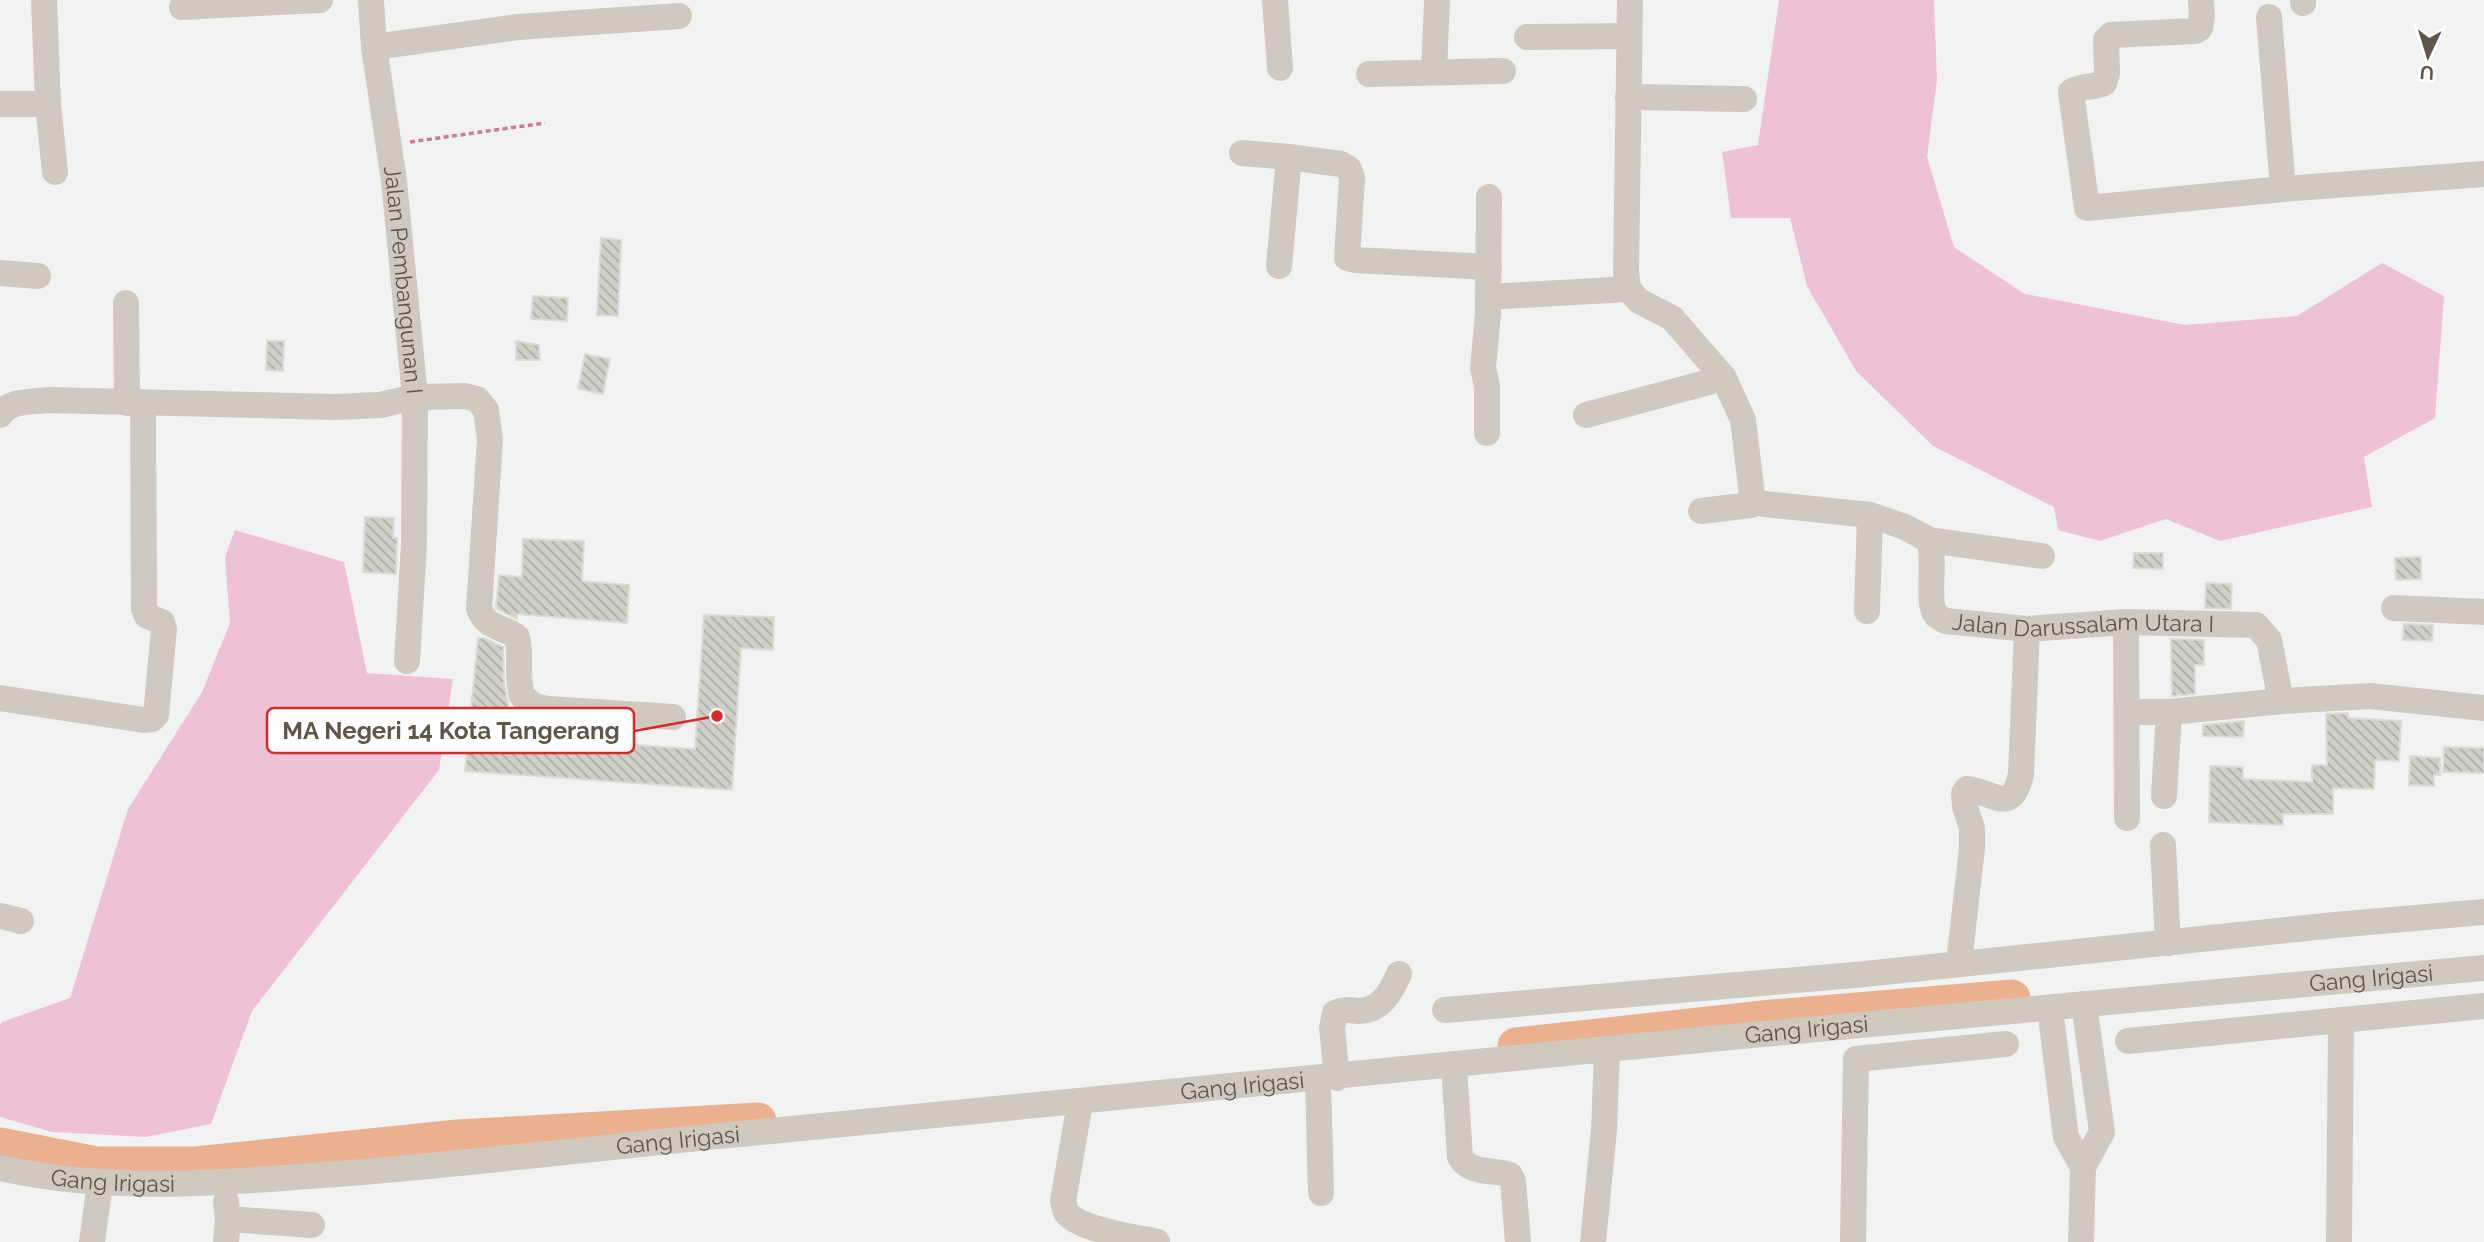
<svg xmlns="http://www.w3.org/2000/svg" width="2484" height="1242" font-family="Raleway,sans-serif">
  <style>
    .grass { fill: #efc1d7 }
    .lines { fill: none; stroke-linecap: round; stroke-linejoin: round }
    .river { stroke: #ebb090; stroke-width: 37 }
    .building { fill: url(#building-back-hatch); stroke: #dcdbd5; stroke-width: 2 }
    .path { stroke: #cd7a97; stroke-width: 3.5; stroke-dasharray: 5 3.5; stroke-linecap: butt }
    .minor { stroke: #d0c9bf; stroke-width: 26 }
    .labels { text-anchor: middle; stroke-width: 5; stroke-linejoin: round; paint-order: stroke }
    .street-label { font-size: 23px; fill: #5f5649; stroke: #fff }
    .leader { fill: none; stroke: #d62828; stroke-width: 2.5 }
    .callout-dot { fill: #d62828; stroke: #fff; stroke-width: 2.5 }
    .callout { fill: #fff; stroke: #d62828; stroke-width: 2.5 }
    .callout-label { font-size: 24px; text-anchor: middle; font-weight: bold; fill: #5f5649 }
  </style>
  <defs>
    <pattern id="building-back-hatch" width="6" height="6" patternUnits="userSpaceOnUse" patternTransform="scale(1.75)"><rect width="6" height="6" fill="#d0cfc8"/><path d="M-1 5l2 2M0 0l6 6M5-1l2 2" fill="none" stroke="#acaba4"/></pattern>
  </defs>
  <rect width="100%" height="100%" fill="#f1f3f3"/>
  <!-- grass -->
  <g class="grass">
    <polygon points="1779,0 1934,0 1937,80 1927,157 1954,247 2025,294 2185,325 2297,316 2382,263 2444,296 2435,418 2364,457 2372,507 2220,541 2166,519 2100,541 2058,530 2054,507 1933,446 1856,371 1807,286 1790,218 1731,218 1722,152 1758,145"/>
    <polygon points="235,530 344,562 367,673 453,679 439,770 252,1011 211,1124 146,1137 52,1132 0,1117 0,1025 2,1022 70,998 128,809 202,692 230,623 225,557"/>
  </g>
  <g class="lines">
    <!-- river -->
    <g class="river">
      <polyline points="1516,1046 1772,1018 2012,998"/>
      <polyline points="0,1146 96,1165 195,1165 458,1138 758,1121"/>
    </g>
  </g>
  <!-- building -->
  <g class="building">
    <polygon points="601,238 621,240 618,316 597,315"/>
    <polygon points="533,296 568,298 567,321 531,319"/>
    <polygon points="267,341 284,341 283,371 266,370"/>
    <polygon points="516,341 539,345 540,360 516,360"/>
    <polygon points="585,354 610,359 603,394 578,389"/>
    <polygon points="365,517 394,518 393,538 397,538 396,574 363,572"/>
    <polygon points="523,539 584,541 582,581 629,585 627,623 517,614 517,619 499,610 496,608 499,575 522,577"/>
    <polygon points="2134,553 2163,553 2163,569 2133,568"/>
    <polygon points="2421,557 2421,579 2396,580 2395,558"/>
    <polygon points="2206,583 2232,584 2231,609 2205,608"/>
    <polygon points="704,615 774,617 773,650 741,648 732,790 465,771 478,638 484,638 503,647 504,683 508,703 506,736 695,749"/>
    <polygon points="2404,624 2433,625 2432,641 2403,640"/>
    <polygon points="2171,639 2204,640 2204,665 2195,665 2195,694 2172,696"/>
    <polygon points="2348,713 2348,718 2401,721 2399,761 2375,760 2374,789 2333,788 2333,814 2283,814 2283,825 2209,822 2210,766 2243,767 2243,779 2312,782 2312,765 2327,765 2326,714"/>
    <polygon points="2244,721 2243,737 2203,736 2203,725"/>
    <polygon points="2444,747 2484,748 2484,773 2443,772"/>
    <polygon points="2410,756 2440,758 2440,775 2434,775 2434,786 2409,785"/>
  </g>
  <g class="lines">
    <!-- path -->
    <polyline class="path" points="410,142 545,123"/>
    <!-- minor -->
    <g class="minor">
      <polyline points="44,0 48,104 55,172"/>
      <path id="s1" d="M 371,0 L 374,47 L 394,181 L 415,397 L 414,544 L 407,661"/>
      <polyline points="1275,0 1280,68"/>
      <path d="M 2201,0 L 2202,16 L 2200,28 L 2195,31 L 2111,35 L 2106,40 L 2107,73 L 2104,83 C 2094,88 2081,85 2071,92 L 2087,208 L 2283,189 L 2484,174"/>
      <polyline points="2303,0 2303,3"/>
      <polyline points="182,7 320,0"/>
      <polyline points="2269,17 2283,189"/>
      <polyline points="1527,37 1629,36"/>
      <polyline points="374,47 518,27 679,16"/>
      <polyline points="1434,72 1437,0"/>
      <polyline points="1369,74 1503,71"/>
      <polyline points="1628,97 1744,99"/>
      <polyline points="0,104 48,104"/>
      <polyline points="1242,153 1289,157"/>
      <polyline points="1279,266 1289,157 1341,164 1349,169 1352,178 1347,258 1355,260 1489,267"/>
      <polyline points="0,273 38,276"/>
      <path id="s2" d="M 1628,289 L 1639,301 L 1672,318 L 1724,378 L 1743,420 L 1752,495 L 1756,502 L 1765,504 L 1870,515 L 1905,527 L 1929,540 C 1936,559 1926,604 1936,615 C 1937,616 1944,620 1946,621 L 2027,629 L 2126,622 L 2256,625 L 2269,640 L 2280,696 L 2283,701 L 2370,696 L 2484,708"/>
      <polyline points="1628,289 1626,272 1630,0"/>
      <polyline points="1488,297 1628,289"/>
      <polyline points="126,303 127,403"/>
      <path d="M 0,415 C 9,400 32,402 48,400 L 336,407 L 380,405 L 415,397 L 465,396 L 477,399 L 486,410 L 490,440 L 479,608 C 485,628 502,626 517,637 C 522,656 516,676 522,696 L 534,706 L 548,709 L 673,717"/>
      <polyline points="1586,415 1724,378"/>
      <polyline points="1487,433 1487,386 1483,368 1488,314 1489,197"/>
      <polyline points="1701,511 1751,505 1756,502"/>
      <polyline points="1929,540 2042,556"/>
      <polyline points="2394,608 2484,612"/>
      <polyline points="1867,611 1870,515"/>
      <polyline points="2126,622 2127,818"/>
      <polyline points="0,698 144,720 152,719 156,715 164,629 162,622 147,616 144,609 143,403"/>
      <polyline points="2128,712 2169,712 2283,701"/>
      <polyline points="2164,796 2169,712"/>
      <polyline points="2163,845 2168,943"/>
      <polyline points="0,916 21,921"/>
      <path d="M 1959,963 L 1972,848 L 1972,828 L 1965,807 L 1964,793 L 1967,789 C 1992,791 2012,817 2021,774 L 2027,629"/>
      <polyline points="2050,1008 2066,1137 2083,1167"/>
      <polyline points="1445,1010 1855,975 2335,925 2484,912"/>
      <polyline points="2128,1041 2484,1006"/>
      <path d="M 1454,1066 L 1460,1157 C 1471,1175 1493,1169 1510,1175 L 1513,1181 L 1518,1242"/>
      <path d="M 1337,1078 L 1332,1028 L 1335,1013 C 1343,1009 1349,1010 1358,1011 C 1381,1011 1391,992 1399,974"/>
      <polyline points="1318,1079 1321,1193"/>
      <path d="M 1080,1103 L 1063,1201 C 1064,1204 1065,1211 1066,1212 C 1078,1230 1136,1237 1157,1242"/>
      <path id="s3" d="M 0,1168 C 111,1193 225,1183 337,1174 C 479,1163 620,1145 761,1132 C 1078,1103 1394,1071 1710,1039 C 1968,1013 2226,992 2484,968"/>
      <polyline points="228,1219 312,1225"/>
      <polyline points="92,1242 100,1183"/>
      <polyline points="226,1242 228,1219 226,1202"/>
      <polyline points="1593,1242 1604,1130 1607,1051"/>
      <polyline points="1853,1242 1856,1059 2006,1044"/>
      <polyline points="2081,1242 2083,1167 2102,1132 2084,1004"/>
      <polyline points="2339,1242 2341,1020"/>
    </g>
  </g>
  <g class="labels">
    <!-- street labels -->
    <g class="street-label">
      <text dy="8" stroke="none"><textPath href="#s1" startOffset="282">Jalan Pembangunan I</textPath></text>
      <text dy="8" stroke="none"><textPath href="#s2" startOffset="667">Jalan Darussalam Utara I</textPath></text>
      <text dy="8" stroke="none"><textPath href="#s3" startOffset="2382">Gang Irigasi</textPath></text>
      <text dy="8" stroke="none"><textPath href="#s3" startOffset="1815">Gang Irigasi</textPath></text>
      <text dy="8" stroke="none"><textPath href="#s3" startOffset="1248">Gang Irigasi</textPath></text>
      <text dy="8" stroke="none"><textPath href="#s3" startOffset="681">Gang Irigasi</textPath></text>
      <text dy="8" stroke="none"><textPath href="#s3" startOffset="114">Gang Irigasi</textPath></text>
    </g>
  </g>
  <!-- callouts -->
  <path class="leader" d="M717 716L634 731"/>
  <circle class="callout-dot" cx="717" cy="716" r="7"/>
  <rect class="callout" x="267" y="708" width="367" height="45" rx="7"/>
  <g class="callout-label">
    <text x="451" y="739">MA Negeri 14 Kota Tangerang</text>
  </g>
  <!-- north arrow -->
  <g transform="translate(2428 56) rotate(184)" stroke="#ffffff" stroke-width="5" paint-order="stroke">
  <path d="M0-5L12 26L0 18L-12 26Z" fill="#5f5649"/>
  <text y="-10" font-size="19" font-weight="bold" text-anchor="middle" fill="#5f5649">U</text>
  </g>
</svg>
